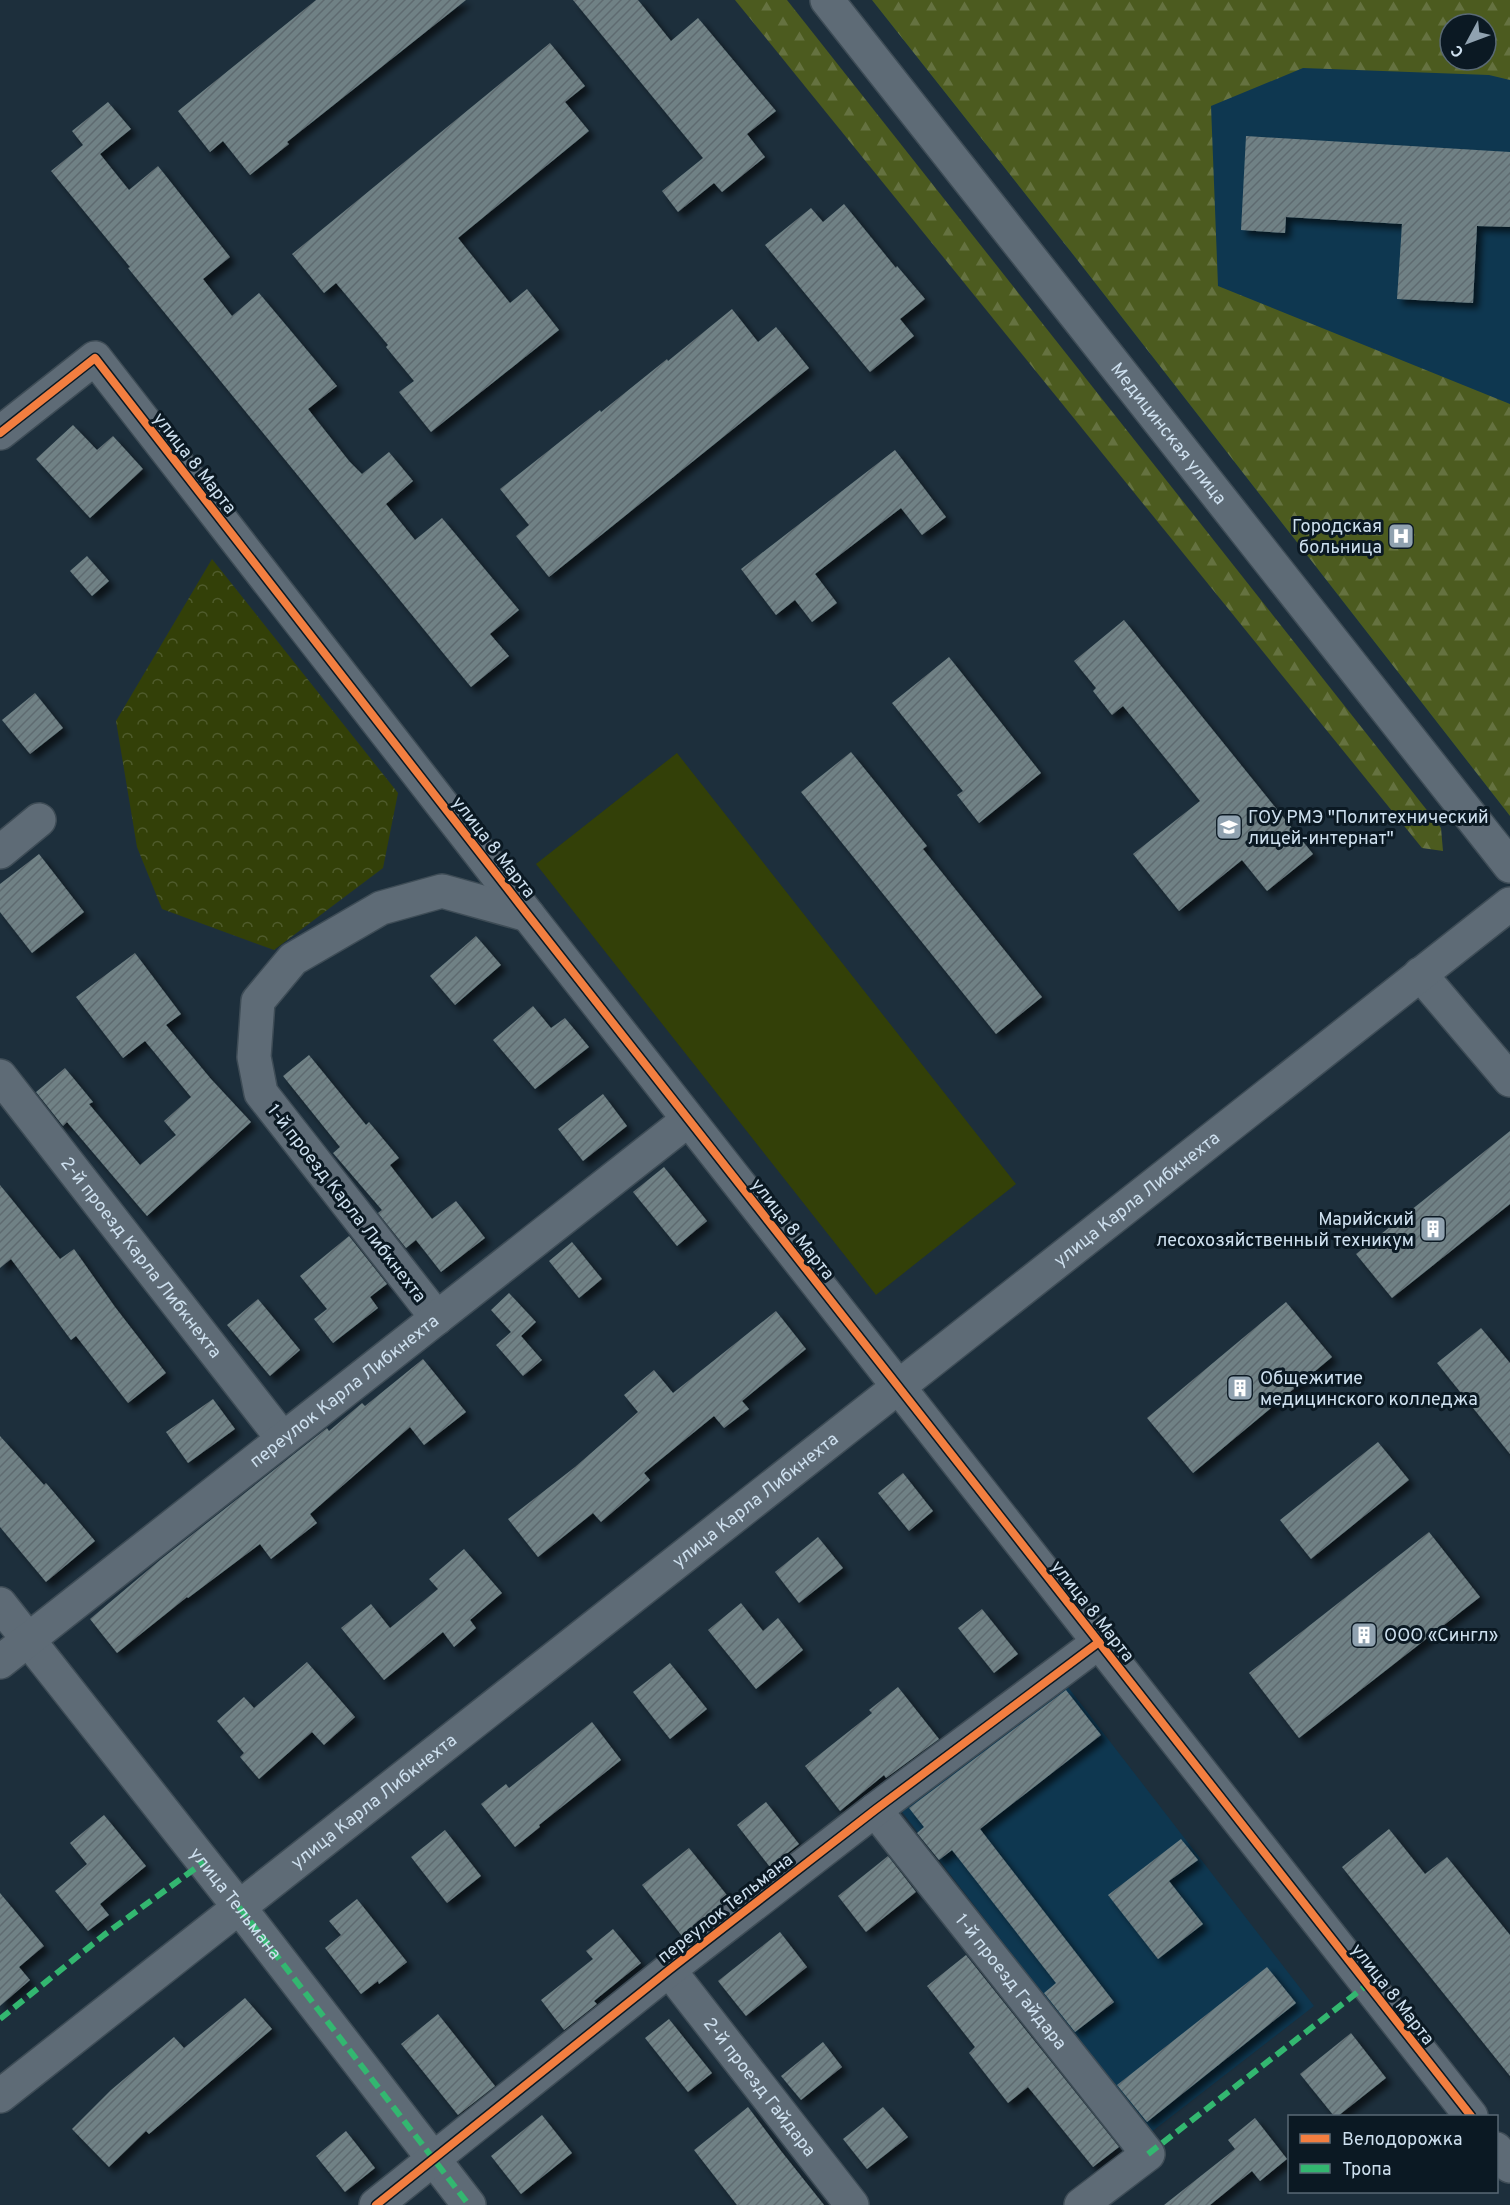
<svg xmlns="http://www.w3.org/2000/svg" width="1510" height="2205" font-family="Overpass,sans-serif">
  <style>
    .built { fill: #0e3750; fill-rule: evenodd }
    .forest { fill: url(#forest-firs); fill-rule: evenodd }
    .park { fill: url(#park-crowns) }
    .garden { fill: #334008 }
    .building { fill: url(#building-hatch); filter: url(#shadow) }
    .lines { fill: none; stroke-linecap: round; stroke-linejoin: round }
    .street-casing { stroke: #3e4c56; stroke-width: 36 }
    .secondary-casing { stroke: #3e4c56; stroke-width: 36 }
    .street { stroke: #5e6b76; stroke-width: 33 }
    .secondary { stroke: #5e6b76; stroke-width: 33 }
    .quiet { stroke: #33b770; stroke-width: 6; stroke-dasharray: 12 6; stroke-linecap: butt }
    .cycleway-casing { stroke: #0b1923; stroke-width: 11 }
    .cycleway { stroke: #f27e40; stroke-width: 8 }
    .labels { text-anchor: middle; stroke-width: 6; stroke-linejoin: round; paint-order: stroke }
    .street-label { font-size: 18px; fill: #cee0ef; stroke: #0b1923 }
    .poi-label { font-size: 18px; fill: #cee0ef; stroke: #0b1923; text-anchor: start }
  </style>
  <defs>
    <pattern id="forest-firs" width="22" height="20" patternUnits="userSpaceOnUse" patternTransform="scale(1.5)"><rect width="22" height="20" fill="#4c5b1f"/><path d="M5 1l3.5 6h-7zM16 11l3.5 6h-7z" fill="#657240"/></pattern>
    <pattern id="park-crowns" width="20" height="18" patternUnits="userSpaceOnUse" patternTransform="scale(1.5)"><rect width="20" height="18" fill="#334008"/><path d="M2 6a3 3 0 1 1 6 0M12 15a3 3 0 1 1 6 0" fill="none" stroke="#4f5b2c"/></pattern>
    <pattern id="building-hatch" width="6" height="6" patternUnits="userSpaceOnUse" patternTransform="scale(1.5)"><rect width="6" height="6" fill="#6f8185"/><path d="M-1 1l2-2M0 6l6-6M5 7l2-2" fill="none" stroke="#5e6b70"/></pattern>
    <filter id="shadow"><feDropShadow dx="5.5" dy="5.5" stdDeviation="3" flood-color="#0009"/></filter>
  </defs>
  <rect width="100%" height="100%" fill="#1d2f3c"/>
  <!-- built -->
  <g class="built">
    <path d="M 872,0 L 1510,0 L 1510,816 L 1075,257 ZM 1450,24 L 1486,24 L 1486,60 L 1450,60 Z"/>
    <polygon points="1064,1682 1314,2006 1150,2133 899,1808"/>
  </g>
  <!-- forest -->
  <g class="forest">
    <polygon points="735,0 787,0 1441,828 1443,851 1422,848"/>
    <path d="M 872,0 L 1510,0 L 1510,80 L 1489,75 L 1303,68 L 1211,106 L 1218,286 L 1510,404 L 1510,816 L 1075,257 ZM 1450,24 L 1486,24 L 1486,60 L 1450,60 Z"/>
  </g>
  <!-- park -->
  <polygon class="park" points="212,559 398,793 383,868 274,950 162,909 137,847 116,721"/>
  <!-- garden -->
  <polygon class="garden" points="677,753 1016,1184 876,1295 536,864"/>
  <!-- building -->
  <g class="building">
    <polygon points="316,0 466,0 287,142 289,144 250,175 223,141 210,152 178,111"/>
    <polygon points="573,0 638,0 671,41 698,18 776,111 747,134 765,157 722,192 714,183 678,212 662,191 703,158"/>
    <polygon points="550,43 585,86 565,102 589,131 458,238 510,303 527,289 559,330 431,432 399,392 414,381 386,347 388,345 336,283 324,293 292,254"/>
    <polygon points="108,102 131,129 100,154 129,190 158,166 230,257 203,279 232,316 259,293 337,386 308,409 349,461 362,474 389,452 413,481 386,504 415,540 442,518 519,610 490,634 509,656 471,687 128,268 130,267 51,171 83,145 72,131"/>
    <polygon points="1246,136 1510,152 1510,227 1477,226 1473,303 1397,299 1402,224 1286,217 1285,233 1241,230"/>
    <polygon points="844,204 896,268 897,266 925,299 900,319 914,336 870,372 765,245 811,208 823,222"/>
    <polygon points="732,309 758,342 776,327 809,368 549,577 516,536 529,525 500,489 600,410 601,412 667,359 668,361"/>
    <polygon points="73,425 97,450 113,436 143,469 90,518 36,459"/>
    <polygon points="895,450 946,517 922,535 901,508 815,574 837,603 812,622 795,600 776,615 741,569"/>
    <polygon points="87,556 109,581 92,596 70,571"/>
    <polygon points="1124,620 1313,854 1267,891 1242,860 1179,911 1133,854 1200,801 1123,706 1112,715 1093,691 1096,688 1074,661"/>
    <polygon points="949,657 1041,773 979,823 957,795 963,791 892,703"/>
    <polygon points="35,693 63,728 30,754 2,720"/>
    <polygon points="851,752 927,846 923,849 1042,997 996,1034 801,792"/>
    <polygon points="39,854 84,912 32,953 0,912 0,884"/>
    <polygon points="476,936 501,965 455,1005 430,976"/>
    <polygon points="135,953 181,1014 166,1025 211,1079 251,1122 147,1216 67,1122 63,1126 36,1092 65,1068 93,1102 89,1104 140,1165 176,1135 164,1121 191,1097 145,1041 123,1058 76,997"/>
    <polygon points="533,1006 551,1028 565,1018 589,1047 535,1089 493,1040"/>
    <polygon points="309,1055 366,1125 369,1122 399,1158 390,1165 432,1219 456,1201 485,1238 441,1272 416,1240 406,1248 378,1213 382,1210 333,1153 340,1147 283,1076"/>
    <polygon points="603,1094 627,1126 583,1161 558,1129"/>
    <polygon points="1510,1131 1510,1204 1392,1298 1356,1254"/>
    <polygon points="664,1167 707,1221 677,1246 633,1192"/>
    <polygon points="0,1185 60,1259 74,1249 115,1307 166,1373 128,1403 76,1336 71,1340 11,1259 0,1268"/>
    <polygon points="349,1236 387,1284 370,1297 378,1308 333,1343 314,1319 327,1309 300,1276"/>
    <polygon points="572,1242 602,1279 579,1298 549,1261"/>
    <polygon points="509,1293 536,1322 521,1336 542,1360 523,1376 496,1345 511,1332 491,1310"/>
    <polygon points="258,1299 300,1350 270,1376 227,1325"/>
    <polygon points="1286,1302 1332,1357 1193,1473 1147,1418"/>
    <polygon points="776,1311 806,1349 742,1401 749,1409 724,1428 714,1416 644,1473 650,1480 601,1522 593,1513 538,1557 508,1519 575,1467 638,1412 624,1395 654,1370 673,1393"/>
    <polygon points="1481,1328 1510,1363 1510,1454 1437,1363"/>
    <polygon points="423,1359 466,1412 424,1445 410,1427 310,1514 317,1523 271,1559 260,1544 188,1598 187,1597 117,1653 90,1619 160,1560 327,1428 329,1431 362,1403 365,1406"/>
    <polygon points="213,1399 235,1429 188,1463 166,1432"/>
    <polygon points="0,1436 44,1485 46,1483 95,1541 46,1582 0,1527"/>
    <polygon points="1378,1442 1409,1480 1311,1559 1280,1520"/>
    <polygon points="903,1473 933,1511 909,1531 878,1493"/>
    <polygon points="1429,1532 1480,1597 1299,1738 1249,1673"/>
    <polygon points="818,1537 843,1568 799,1603 775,1572"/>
    <polygon points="464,1549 502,1593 470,1620 476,1628 454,1647 443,1632 384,1680 341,1628 371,1604 390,1628 438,1589 429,1579"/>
    <polygon points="741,1603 763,1631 778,1618 803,1650 756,1689 708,1630"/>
    <polygon points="982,1609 1018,1654 994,1673 958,1628"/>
    <polygon points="307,1662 355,1717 324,1745 312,1732 259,1779 240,1757 244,1753 217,1721 244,1697 254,1708"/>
    <polygon points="670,1663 707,1709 670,1739 633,1692"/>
    <polygon points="898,1687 939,1739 886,1778 884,1775 840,1811 805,1766 872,1713 869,1710"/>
    <polygon points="1066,1690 1101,1735 980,1829 1114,2002 1075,2032 1044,1993 1056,1983 952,1850 939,1860 917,1833 924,1827 909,1808"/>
    <polygon points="592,1722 621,1760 539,1825 540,1827 515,1847 481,1804 506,1784 509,1788"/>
    <polygon points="766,1802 799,1844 770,1867 737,1825"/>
    <polygon points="104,1815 146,1866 100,1904 109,1915 88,1931 55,1891 87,1864 70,1843"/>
    <polygon points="1389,1829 1425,1874 1447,1857 1510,1935 1510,2076 1342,1867"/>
    <polygon points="445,1830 481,1876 447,1903 411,1857"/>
    <polygon points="1181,1839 1198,1860 1169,1881 1203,1924 1158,1959 1108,1895"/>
    <polygon points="689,1848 730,1899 682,1936 642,1885"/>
    <polygon points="888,1856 916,1892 866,1932 838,1896"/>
    <polygon points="0,1893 44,1946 19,1967 30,1980 0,2006"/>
    <polygon points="357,1899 407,1962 379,1984 378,1981 361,1994 325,1948 341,1935 329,1921"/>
    <polygon points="613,1929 641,1963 594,2001 597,2004 564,2030 541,2000 593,1959 586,1951"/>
    <polygon points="780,1932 807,1967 746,2016 718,1981"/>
    <polygon points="966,1955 1119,2147 1093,2167 1028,2087 1008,2103 969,2053 975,2047 927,1986"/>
    <polygon points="1267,1967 1296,2003 1147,2122 1117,2085"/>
    <polygon points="245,1998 272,2029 149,2134 146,2131 109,2167 72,2129 111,2090 174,2037 184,2048"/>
    <polygon points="438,2014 495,2086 458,2115 401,2044"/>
    <polygon points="669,2019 712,2073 688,2092 645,2038"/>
    <polygon points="1351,2033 1386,2078 1338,2116 1334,2116 1300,2074"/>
    <polygon points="823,2042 842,2067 801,2100 781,2076"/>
    <polygon points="748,2107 781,2151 824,2205 737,2205 694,2150"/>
    <polygon points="883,2107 908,2137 867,2169 843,2139"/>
    <polygon points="542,2115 572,2153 521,2194 491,2156"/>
    <polygon points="1255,2118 1287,2159 1260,2181 1252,2171 1210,2205 1164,2205 1235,2149 1228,2140"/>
    <polygon points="346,2131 375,2168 345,2192 316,2156"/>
  </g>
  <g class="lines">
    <defs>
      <g id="street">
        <polyline points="0,433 95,358 528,915 1471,2116"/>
        <polyline points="0,852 39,820"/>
        <polyline points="1420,974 1510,1080"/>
        <path id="s1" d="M 0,1076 L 283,1439"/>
        <polyline points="437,1318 261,1093 254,1057 258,1001 293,959 381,908 442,891 528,915"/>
        <path id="s2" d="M 0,1604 L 239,1907 L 469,2205"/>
        <path id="s3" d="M 0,1662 L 688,1120"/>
        <path id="s4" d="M 875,1810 L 1148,2154 L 1081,2205"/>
        <path id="s5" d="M 669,1970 L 852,2205"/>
        <polyline points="1496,2149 1510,2166"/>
        <polyline points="376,2205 669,1970 875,1810 1099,1642"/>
      </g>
      <g id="secondary">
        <path id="s6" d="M 827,0 L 1510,866"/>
        <path id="s7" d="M 0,2096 L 1510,904"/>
      </g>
    </defs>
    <!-- street casing -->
    <use href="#street" class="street-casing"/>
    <!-- secondary casing -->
    <use href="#secondary" class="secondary-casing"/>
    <!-- street -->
    <use href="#street" class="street"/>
    <!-- secondary -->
    <use href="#secondary" class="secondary"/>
    <!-- quiet -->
    <g class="quiet">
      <polyline points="239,1907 469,2205"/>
      <polyline points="0,2019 104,1935 204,1862"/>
      <polyline points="1148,2154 1367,1985"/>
    </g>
    <defs>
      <g id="cycleway">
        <polyline points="0,433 95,358 528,915 1471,2116"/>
        <polyline points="376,2205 669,1970 875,1810 1099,1642"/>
      </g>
    </defs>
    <!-- cycleway casing -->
    <use href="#cycleway" class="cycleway-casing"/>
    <!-- cycleway -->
    <use href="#cycleway" class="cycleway"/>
  </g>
  <!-- icons -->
  <defs>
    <symbol id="hospital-square" viewBox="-11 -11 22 22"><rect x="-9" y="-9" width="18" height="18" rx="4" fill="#90a2b0" stroke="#0b1923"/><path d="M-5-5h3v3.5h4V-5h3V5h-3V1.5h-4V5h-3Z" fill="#fff"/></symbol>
    <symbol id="school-square" viewBox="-11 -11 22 22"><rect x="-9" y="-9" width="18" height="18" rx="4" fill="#90a2b0" stroke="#0b1923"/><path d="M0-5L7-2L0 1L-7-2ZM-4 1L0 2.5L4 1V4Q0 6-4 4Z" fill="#fff"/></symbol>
    <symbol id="building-square" viewBox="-11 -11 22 22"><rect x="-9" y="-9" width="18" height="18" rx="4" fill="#90a2b0" stroke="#0b1923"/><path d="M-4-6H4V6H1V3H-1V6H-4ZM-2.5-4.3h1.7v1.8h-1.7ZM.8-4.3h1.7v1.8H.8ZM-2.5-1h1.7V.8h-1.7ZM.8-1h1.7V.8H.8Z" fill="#fff"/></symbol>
  </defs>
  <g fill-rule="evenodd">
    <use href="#hospital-square" x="1386" y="521" width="30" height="30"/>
    <use href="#school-square" x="1214" y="812" width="30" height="30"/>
    <use href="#building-square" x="1418" y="1214" width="30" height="30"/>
    <use href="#building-square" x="1225" y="1373" width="30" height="30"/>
    <use href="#building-square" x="1349" y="1620" width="30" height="30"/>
  </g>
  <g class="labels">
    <!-- street labels -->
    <g class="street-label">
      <text dy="6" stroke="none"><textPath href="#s6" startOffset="552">Медицинская улица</textPath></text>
      <text transform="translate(195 463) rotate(52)" y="6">улица 8 Марта</text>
      <text transform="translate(494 847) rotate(52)" y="6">улица 8 Марта</text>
      <text dy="6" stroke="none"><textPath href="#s7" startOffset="1448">улица Карла Либкнехта</textPath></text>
      <text transform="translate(347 1203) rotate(52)" y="6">1-й проезд Карла Либкнехта</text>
      <text transform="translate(793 1229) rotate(52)" y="6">улица 8 Марта</text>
      <text dy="6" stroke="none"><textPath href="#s1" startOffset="230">2-й проезд Карла Либкнехта</textPath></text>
      <text dy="6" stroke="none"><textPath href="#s3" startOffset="438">переулок Карла Либкнехта</textPath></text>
      <text dy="6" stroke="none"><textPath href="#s7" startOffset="962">улица Карла Либкнехта</textPath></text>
      <text transform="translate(1093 1611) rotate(52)" y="6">улица 8 Марта</text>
      <text dy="6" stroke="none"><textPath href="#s7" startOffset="476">улица Карла Либкнехта</textPath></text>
      <text dy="6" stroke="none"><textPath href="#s2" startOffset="381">улица Тельмана</textPath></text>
      <text transform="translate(725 1908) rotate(-38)" y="6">переулок Тельмана</text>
      <text dy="6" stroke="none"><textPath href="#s4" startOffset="219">1-й проезд Гайдара</textPath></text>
      <text transform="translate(1393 1994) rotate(52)" y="6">улица 8 Марта</text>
      <text dy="6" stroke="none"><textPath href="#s5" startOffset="148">2-й проезд Гайдара</textPath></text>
    </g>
    <!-- poi labels -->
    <g class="poi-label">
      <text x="1382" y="532" text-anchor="end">Городская<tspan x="1382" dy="21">больница</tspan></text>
      <text x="1248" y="823">ГОУ РМЭ "Политехнический<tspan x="1248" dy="21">лицей-интернат"</tspan></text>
      <text x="1414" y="1225" text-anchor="end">Марийский<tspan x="1414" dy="21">лесохозяйственный техникум</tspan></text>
      <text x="1260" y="1384">Общежитие<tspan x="1260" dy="21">медицинского колледжа</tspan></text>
      <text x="1384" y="1641">ООО «Сингл»</text>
    </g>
  </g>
  <!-- legend -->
  <rect x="1288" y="2115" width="210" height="78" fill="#0b1923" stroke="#596975" stroke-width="1.5"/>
  <rect x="1300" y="2134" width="30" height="9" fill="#f27e40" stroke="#596975" stroke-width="1.5"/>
  <text x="1342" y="2145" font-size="18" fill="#cee0ef">Велодорожка</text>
  <rect x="1300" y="2164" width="30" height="9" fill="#33b770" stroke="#596975" stroke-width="1.5"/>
  <text x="1342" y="2175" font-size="18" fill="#cee0ef">Тропа</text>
  <!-- north arrow -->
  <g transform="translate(1468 42) rotate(229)"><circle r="28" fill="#0b1923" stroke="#596975" stroke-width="1.5"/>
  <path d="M0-4.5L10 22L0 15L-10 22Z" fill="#90a2b0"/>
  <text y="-9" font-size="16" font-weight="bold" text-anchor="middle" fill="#cee0ef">С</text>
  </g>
</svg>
